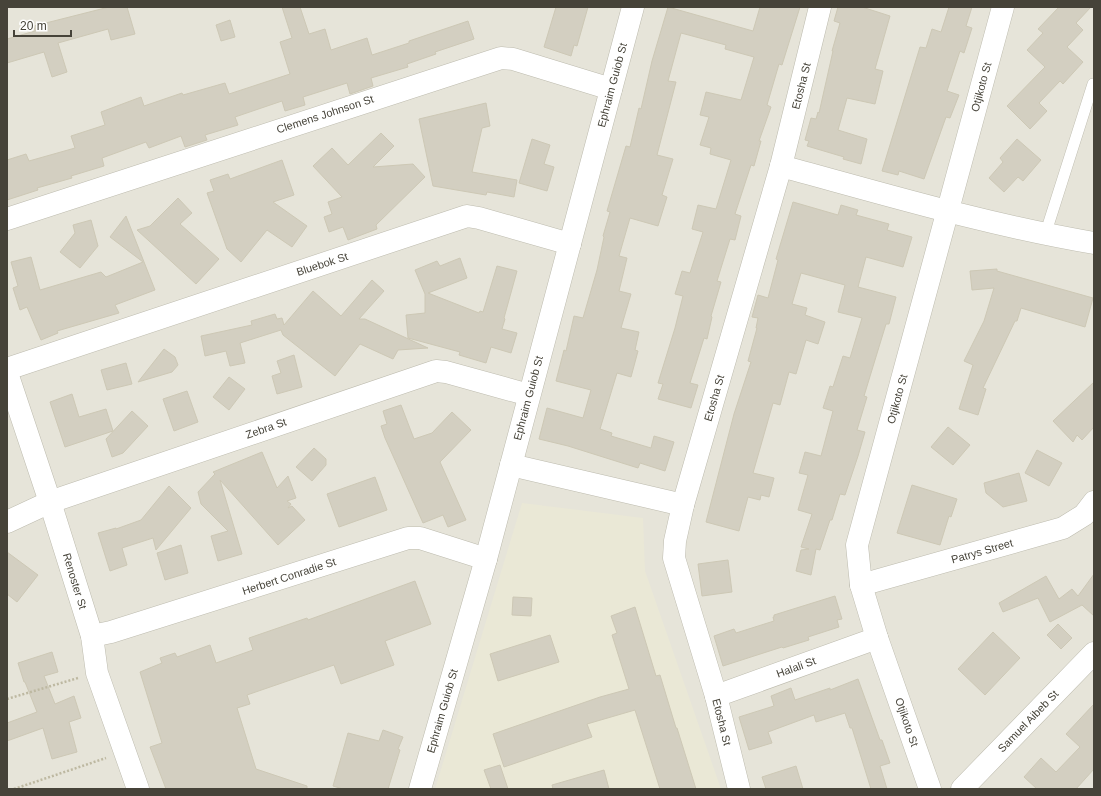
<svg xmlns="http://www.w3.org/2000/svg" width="1101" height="796" font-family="Helvetica,sans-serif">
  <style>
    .residential { fill: #e6e4d9 }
    .education { fill: #eae8d6 }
    .building { fill: #d3cfc1; stroke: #cdc8b5 }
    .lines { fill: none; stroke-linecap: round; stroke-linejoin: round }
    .service-casing { stroke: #bdbbae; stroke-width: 12 }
    .minor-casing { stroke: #bdbbae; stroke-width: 23 }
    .path { stroke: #bdb8a1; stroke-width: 2.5; stroke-dasharray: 2 2; stroke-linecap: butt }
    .service { stroke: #fff; stroke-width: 11 }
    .minor { stroke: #fff; stroke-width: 22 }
    .labels { text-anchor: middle; stroke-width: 4; stroke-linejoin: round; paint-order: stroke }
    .street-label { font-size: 11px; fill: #464339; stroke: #fff }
  </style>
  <rect width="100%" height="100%" fill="#f3f2ea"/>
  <!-- residential -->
  <rect class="residential" x="7" y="7" width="1087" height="782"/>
  <!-- education -->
  <polygon class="education" points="522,503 643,518 645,571 721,789 435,789"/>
  <!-- building -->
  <g class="building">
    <polygon points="109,7 127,7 135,34 111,40 108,29 58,43 67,72 52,77 44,52 7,63 7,39 35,31 34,26"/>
    <polygon points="282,7 300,7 309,34 325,29 331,50 367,38 372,55 409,43 409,41 468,21 474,39 435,52 436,54 407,64 408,67 371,78 373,86 350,94 347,83 303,97 305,105 285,111 282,101 235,117 238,125 205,135 207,140 185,147 181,136 149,148 146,142 102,158 104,166 71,176 72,178 37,188 38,190 7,200 7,160 26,154 29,161 75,148 71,136 105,125 101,112 141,97 144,106 182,93 183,95 225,83 229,94 290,74 280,42 292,38"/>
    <polygon points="556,7 588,7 577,46 574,45 571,56 544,47"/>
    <polygon points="668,7 753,31 760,7 800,7 782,65 779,64 767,105 771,107 759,141 761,141 754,166 751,165 735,214 741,216 735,240 730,239 717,281 721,282 711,316 712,317 707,339 704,338 690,383 698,385 691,408 658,399 663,384 658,383 675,328 683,296 675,294 682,271 690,273 703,232 692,229 698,205 716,209 731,160 710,154 711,148 700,145 709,117 700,115 706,92 741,100 754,57 725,49 726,45 681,33 668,81 676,82 657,155 673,159 662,195 667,197 658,226 630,218 619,256 627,258 619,291 631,294 621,328 639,332 635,350 638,351 631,377 617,373 600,429 612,433 611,436 651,448 654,436 674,442 665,471 640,463 638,468 568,446 539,439 547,408 583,418 591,390 556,381 564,350 566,351 574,316 583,318 597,270 604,237 603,236 610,212 607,211 626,146 630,147 639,108 641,109 652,61"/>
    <polygon points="838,7 862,7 890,16 875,69 883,71 875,104 847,98 838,130 867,139 861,164 843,159 844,157 807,146 809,141 805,140 811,118 816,119 818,112 819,113 833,51 832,51 840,23 834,21"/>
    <polygon points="949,7 972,7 966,26 972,28 964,53 960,51 947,91 959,95 950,118 946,117 924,179 899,171 898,175 882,171 920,47 926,48 932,29 941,32"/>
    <polygon points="1059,7 1091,7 1076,23 1083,30 1067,47 1083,62 1063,84 1060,81 1039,103 1047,111 1030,129 1007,106 1045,67 1027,50 1043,33 1038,29"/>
    <polygon points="230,20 235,37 221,41 216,25"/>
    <polygon points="486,103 490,126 482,128 472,172 517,180 514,197 487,192 486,195 433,186 419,119"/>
    <polygon points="381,133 394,146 373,167 413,164 425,177 376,225 377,229 348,240 343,227 329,232 324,217 332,214 328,202 342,197 313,166 332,148 348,165"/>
    <polygon points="532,139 550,145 544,164 554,167 547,191 519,183"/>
    <polygon points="1017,139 1041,160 1023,181 1018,177 1004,192 989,178 1003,162 1000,158"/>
    <polygon points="282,160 294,195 273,202 307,226 292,247 267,230 241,262 227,249 207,193 214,191 210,180 228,174 230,179"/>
    <polygon points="178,198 192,213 180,224 219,259 196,284 137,230 150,226"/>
    <polygon points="793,202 838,215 841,205 858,210 856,215 889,224 887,230 912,237 903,267 866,257 858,287 896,297 889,324 886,324 864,396 867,397 857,430 865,432 858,456 845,495 840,494 832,520 830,520 820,550 816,549 811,575 796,571 801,550 809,549 801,547 812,514 798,510 808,475 799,473 805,452 821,456 833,411 823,408 830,386 833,387 843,356 850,358 862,318 838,312 845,285 801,273 792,304 807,308 805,315 825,322 818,344 806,340 796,374 789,372 780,405 773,403 753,473 774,478 769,497 761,495 760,500 748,497 739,531 706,522 734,414 751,362 748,361 757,328 756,328 758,318 752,317 758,295 768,298 778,260 776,259"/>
    <polygon points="126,216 155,290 115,305 119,313 57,331 58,333 41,340 27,307 20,310 13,288 18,286 11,262 31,257 40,290 101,272 106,277 143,262 110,237"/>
    <polygon points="91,220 98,246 80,268 60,252 75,233 73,225"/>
    <polygon points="460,258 467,278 428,293 479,313 480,311 483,312 497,266 517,271 504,318 505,319 502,329 517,333 511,353 491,347 486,363 459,355 460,352 408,338 406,315 425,313 425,294 415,270 437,261 440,266"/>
    <polygon points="997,269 997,271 1093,298 1085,327 1021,308 1017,321 1015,321 983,388 986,389 978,415 959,409 973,365 964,361 984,321 994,288 972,290 970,271"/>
    <polygon points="372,280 384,291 359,319 365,319 428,348 398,350 393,359 360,344 335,376 283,335 281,330 240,343 245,363 230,366 226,351 205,356 201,336 252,325 251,321 275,314 277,319 282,318 284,325 313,291 341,316"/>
    <polygon points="164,349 175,357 178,365 172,372 138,382"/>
    <polygon points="294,355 302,387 277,394 272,376 281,373 277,361"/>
    <polygon points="126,363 132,384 107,390 101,370"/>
    <polygon points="229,377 245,389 229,410 213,397"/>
    <polygon points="1094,382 1094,427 1082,440 1077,435 1073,442 1053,421"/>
    <polygon points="187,391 198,422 174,431 163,399"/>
    <polygon points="72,394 79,417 106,409 113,431 65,447 50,402"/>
    <polygon points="401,405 414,439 432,433 452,412 471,430 440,462 466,520 448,527 443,515 423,523 385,438 381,426 387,424 383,411"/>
    <polygon points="132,411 148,426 123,453 112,457 106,439"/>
    <polygon points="948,427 970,445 953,465 931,447"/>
    <polygon points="314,448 326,459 326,465 312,481 296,467"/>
    <polygon points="1037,450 1062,463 1049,486 1025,473"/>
    <polygon points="262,452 277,488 288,476 296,498 287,501 291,504 288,508 292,506 305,520 278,545 220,480 242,554 218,561 211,536 228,531 201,504 198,492 215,474 213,472"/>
    <polygon points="1019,473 1027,501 1003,507 986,493 984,483"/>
    <polygon points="375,477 387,510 339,527 327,494"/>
    <polygon points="912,485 957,499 951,517 949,516 940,545 897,533"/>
    <polygon points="169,486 191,508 156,550 153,538 122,548 127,565 110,571 98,533 116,528 116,529 141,520"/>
    <polygon points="181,545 188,573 165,580 157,553"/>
    <polygon points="7,552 38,575 17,602 7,594"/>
    <polygon points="728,560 732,592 702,596 698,564"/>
    <polygon points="1094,574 1094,616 1082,605 1050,622 1038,598 1003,612 999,603 1046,576 1059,599 1072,589 1078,596"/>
    <polygon points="415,581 431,624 385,641 394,665 341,684 334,665 247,695 250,704 237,708 256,769 307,786 307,789 166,789 150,747 162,743 140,672 162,663 160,658 175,653 177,657 210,645 216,663 253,650 249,638 307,618 308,620"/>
    <polygon points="835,596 842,619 837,620 839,627 808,637 809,640 783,648 782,647 723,666 714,636 734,629 736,633 774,621 773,617 774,617 774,615"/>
    <polygon points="513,597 532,598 531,616 512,615"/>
    <polygon points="635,607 656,676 660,675 676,728 677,728 696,789 660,789 635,710 587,724 592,737 504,767 493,734 600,697 629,689 612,635 617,633 611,616"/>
    <polygon points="1058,624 1072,638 1061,649 1047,635"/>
    <polygon points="993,632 1020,658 985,695 958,669"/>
    <polygon points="550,635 559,662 498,681 490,654"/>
    <polygon points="52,652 58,672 44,676 55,704 74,696 81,718 69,722 77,752 52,759 43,728 7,741 7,723 37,712 25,682 24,682 18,663"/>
    <polygon points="858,679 880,740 882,740 890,763 880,766 887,789 871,789 852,728 850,728 845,713 816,722 814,715 768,732 772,743 749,750 739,717 774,706 771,696 791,688 795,700 830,688 830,690"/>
    <polygon points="1094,704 1094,769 1076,789 1037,789 1024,777 1041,758 1056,772 1080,747 1066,734"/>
    <polygon points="383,730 403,737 398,749 400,750 388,789 343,789 333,786 348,733 379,741"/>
    <polygon points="500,765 508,789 491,789 484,770"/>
    <polygon points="796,766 803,789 766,789 762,777"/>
    <polygon points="604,770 609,789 553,789 552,785"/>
  </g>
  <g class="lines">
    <defs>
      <polyline id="service" points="1045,235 1093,84"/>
      <g id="minor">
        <path d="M 781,166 C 884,194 988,225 1094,243"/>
        <polyline points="7,219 501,58 513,59 611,89"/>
        <polyline points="7,369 467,216 479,218 570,244"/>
        <polyline points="7,373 50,502 92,636 97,673 138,789"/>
        <polyline points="511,465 683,505"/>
        <polyline points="7,522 50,502 436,371 446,372 529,395"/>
        <polyline points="861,585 1063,528 1084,515 1094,502"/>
        <polyline points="92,636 111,632 408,538 420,538 486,559"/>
        <polyline points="716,696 877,638"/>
        <polyline points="420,789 486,559 633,7"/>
        <polyline points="739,789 716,696 674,558 675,541 683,505 781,166 820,7"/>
        <polyline points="930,789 877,638 861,585 857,545 1003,7"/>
        <polyline points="962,789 1094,653"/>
      </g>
    </defs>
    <!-- service casing -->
    <use href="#service" class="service-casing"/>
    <!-- minor casing -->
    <use href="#minor" class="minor-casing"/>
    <!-- path -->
    <g class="path">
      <polyline points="7,699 78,678"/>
      <polyline points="14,789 106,758"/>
    </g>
    <!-- service -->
    <use href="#service" class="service"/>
    <!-- minor -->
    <use href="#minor" class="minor"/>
  </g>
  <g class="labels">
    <!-- street labels -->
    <g class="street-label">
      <text transform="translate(612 85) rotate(-75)" y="4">Ephraim Guiob St</text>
      <text transform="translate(801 86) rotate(-76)" y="4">Etosha St</text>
      <text transform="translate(981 87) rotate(-75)" y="4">Otjikoto St</text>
      <text transform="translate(325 114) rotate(-18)" y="4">Clemens Johnson St</text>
      <text transform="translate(322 264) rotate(-18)" y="4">Bluebok St</text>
      <text transform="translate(528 398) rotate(-75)" y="4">Ephraim Guiob St</text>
      <text transform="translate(714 398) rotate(-74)" y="4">Etosha St</text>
      <text transform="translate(897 399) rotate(-75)" y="4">Otjikoto St</text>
      <text transform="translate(266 428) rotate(-19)" y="4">Zebra St</text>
      <text transform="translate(982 551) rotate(-16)" y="4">Patrys Street</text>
      <text transform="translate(289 576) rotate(-18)" y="4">Herbert Conradie St</text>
      <text transform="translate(75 581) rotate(73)" y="4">Renoster St</text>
      <text transform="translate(796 667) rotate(-20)" y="4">Halali St</text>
      <text transform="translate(442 711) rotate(-74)" y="4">Ephraim Guiob St</text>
      <text transform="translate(1028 721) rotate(-46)" y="4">Samuel Aibeb St</text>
      <text transform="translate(722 722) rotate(76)" y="4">Etosha St</text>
      <text transform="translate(907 722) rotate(71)" y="4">Otjikoto St</text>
    </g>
  </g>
  <!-- border -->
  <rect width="1101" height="796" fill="none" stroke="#464339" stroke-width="16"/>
  <!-- scale -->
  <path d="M14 30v6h57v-6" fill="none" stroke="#464339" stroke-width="2"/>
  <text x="20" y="30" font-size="12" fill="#464339" stroke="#ffffff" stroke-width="3" paint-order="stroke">20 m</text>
</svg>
